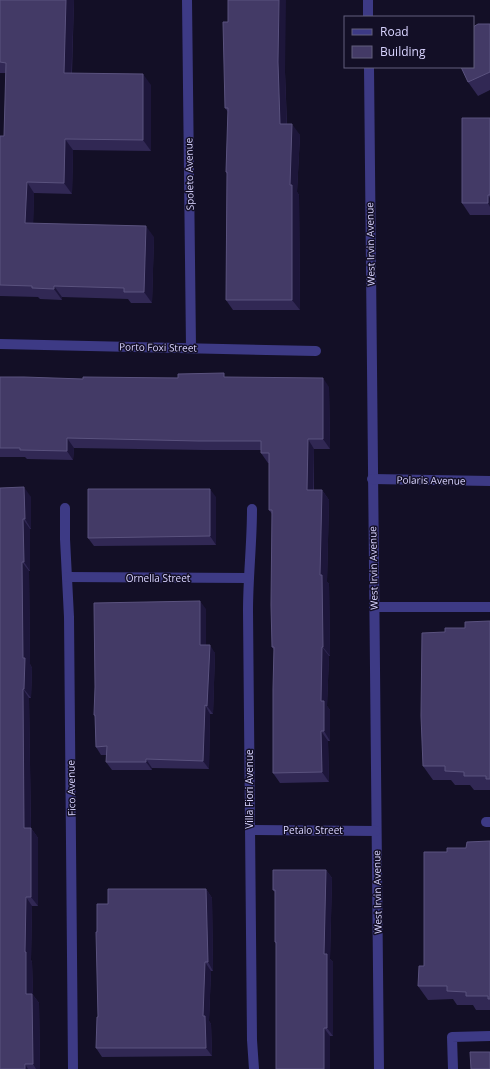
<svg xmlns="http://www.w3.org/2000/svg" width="490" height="1069" font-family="'Open Sans',sans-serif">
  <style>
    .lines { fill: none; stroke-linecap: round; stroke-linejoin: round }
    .service { stroke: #3d3a85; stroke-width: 10 }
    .minor { stroke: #3d3a85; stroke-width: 10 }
    .wall { fill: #312854 }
    .shaded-wall { fill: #1d163a }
    .building { fill: #433a66; stroke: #5a527e }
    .labels { text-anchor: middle; stroke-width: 3; stroke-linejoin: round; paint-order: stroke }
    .street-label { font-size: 10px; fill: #d9d4ff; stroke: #130f26 }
  </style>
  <rect width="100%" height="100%" fill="#130f26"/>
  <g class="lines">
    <!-- service -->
    <g class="service">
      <polyline points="374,607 490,607"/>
      <polyline points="486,822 490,822"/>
      <polyline points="453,1069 452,1037 490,1036"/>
    </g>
    <!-- minor -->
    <g class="minor">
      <polyline points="187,0 191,347"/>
      <polyline points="368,0 368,17"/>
      <polyline points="369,67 379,1069"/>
      <polyline points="0,344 316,351"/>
      <polyline points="372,479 490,481"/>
      <polyline points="65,508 65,539 69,617 73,1069"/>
      <path d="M 252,509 C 252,543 248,577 248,611 L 252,1040 L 254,1069"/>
      <polyline points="67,577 248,578"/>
      <polyline points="250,830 376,831"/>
    </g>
  </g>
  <!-- wall -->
  <g class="wall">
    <polygon points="0,0 74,0 72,73 151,85 151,151 73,150 72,194 34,193 33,223 154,237 152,303 131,303 128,299 62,297 62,300 40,299 38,297 0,296 0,136 4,136 6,73 0,73"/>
    <polygon points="228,22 285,72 287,124 300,135 297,192 299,195 300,310 233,310 226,300 227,174 226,172 228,112 225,108"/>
    <polygon points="490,24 490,90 478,96 468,82"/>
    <polygon points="490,118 490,215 470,215 462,203"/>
    <polygon points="0,377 83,379 227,377 329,387 330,449 314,449 314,490 322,490 329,500 327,582 329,584 330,656 329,656 327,706 330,710 330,741 328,741 329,782 280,783 273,773 274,650 272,647 272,514 269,510 269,463 268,463 261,453 261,450 205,450 74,448 73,460 27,459 25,457 0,457"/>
    <polygon points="0,488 31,497 31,529 30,529 30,571 29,571 30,664 32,668 31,698 29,698 31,828 38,838 38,906 32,906 31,960 32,962 33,995 39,1003 40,1069 0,1069"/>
    <polygon points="216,497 216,545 94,546 88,538"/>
    <polygon points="206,609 206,645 215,653 213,714 210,714 209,769 152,768 152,770 112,770 106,762 106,755 101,755 96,747 95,717 94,715"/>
    <polygon points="490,621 490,790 474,790 470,785 455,785 451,780 433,780 423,766 465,628"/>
    <polygon points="490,841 490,1010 476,1010 473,1005 457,1005 453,999 428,1000 418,986 424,966 447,852 466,848"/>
    <polygon points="326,870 332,878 330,959 333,962 333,1036 330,1036 330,1069 276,1069 276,944 275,942 275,892 273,890"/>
    <polygon points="206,889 212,898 213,971 211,971 209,1021 211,1024 212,1056 102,1057 96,1048 98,1017 97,932 108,904"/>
  </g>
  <!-- shaded-wall -->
  <g class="shaded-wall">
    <polygon points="66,0 74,0 71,84 64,73"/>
    <polygon points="279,0 286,0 285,72 287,134 280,124 278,62"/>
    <polygon points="143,74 151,85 151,151 143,140"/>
    <polygon points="292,124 300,135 297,192 299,195 300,310 292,300 290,185"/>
    <polygon points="65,139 73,150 72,194 64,183"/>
    <polygon points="27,182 34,193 33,234 25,223"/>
    <polygon points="488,195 490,198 490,207 488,203"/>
    <polygon points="146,226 154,237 152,303 144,292"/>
    <polygon points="54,286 62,297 62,300 54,289"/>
    <polygon points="323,378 329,387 330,449 323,439"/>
    <polygon points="67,438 74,448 73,460 67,451"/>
    <polygon points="308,439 314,449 313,500 307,490"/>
    <polygon points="24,487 31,497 31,529 25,519"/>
    <polygon points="210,489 216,497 216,545 210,536"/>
    <polygon points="322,490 329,500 327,582 329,584 330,656 323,647 320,575"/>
    <polygon points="23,519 30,529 30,571 24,562"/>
    <polygon points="22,562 29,571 30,664 32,668 31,698 24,689 23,658"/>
    <polygon points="200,601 206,609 206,653 200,645"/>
    <polygon points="210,645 215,653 213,714 207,706"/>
    <polygon points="322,647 329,656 327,706 330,710 330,741 324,731 321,701"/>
    <polygon points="23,689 29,698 31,837 24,828"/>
    <polygon points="205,705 210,714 209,769 203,761"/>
    <polygon points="321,731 328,741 329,782 322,772"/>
    <polygon points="146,759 152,768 152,770 146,762"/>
    <polygon points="31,828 38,838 38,906 31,897"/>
    <polygon points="326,870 332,878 330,959 333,962 333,1036 327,1028 324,954"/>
    <polygon points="206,889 212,898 213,971 208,962"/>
    <polygon points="26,897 32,906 31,960 32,962 33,995 39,1003 40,1069 36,1069 33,1064 26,994 25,952"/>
    <polygon points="205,962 211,971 209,1021 211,1024 212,1056 206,1048 203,1016"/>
    <polygon points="324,1028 330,1036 330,1069 324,1069"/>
    <polygon points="25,1064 28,1069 25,1069"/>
  </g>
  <!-- building -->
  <g class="building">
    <polygon points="0,0 66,0 64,73 143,74 143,140 65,139 64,183 27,182 25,223 146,226 144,292 124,292 124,288 54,286 54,289 32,288 32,286 0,285 0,136 4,136 6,63 0,62"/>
    <polygon points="228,0 279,0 278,62 280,124 292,124 290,185 292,185 292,300 226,300 227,172 226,172 228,108 225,108 223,22 228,22"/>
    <polygon points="478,24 490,24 490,72 468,82 461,67 473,67 473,27"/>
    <polygon points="462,118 490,118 490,195 488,195 488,203 462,203"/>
    <polygon points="224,373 224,377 323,378 323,439 308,439 307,490 322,490 320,575 322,575 323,647 322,647 321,701 324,701 324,731 321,731 322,772 273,773 273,689 274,647 272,647 271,605 272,510 269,510 269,453 261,453 261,441 198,441 67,438 67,451 20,450 20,448 0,448 0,377 24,377 83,379 83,377 178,378 178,374"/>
    <polygon points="24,487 25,519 23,519 24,562 22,562 23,658 25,658 24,689 23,689 24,828 31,828 31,897 26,897 25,952 26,952 26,994 32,994 33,1064 25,1064 25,1069 0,1069 0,488"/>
    <polygon points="88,489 210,489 210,536 88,538"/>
    <polygon points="200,601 200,645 210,645 207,706 205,705 203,761 146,759 146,762 106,762 107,746 96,747 95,715 94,715 95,687 94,603"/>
    <polygon points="490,621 490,779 486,779 486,776 464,776 464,772 445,771 445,766 423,766 421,716 422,633 445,632 445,628 465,628 465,622"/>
    <polygon points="490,841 490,999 488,999 488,996 466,996 466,992 447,991 447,986 418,986 419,966 424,966 424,852 447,852 447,848 466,848 467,842"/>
    <polygon points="273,870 326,870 324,954 327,954 327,1028 324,1028 324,1069 276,1069 276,942 275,942 275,890 273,890"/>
    <polygon points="108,889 206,889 208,962 205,962 203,1016 205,1016 206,1048 96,1048 97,1017 98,1017 96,932 97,932 97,904 108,904"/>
    <polygon points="470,1052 490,1052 490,1069 471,1069"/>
  </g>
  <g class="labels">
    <!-- street labels -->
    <g class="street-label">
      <text transform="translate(189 174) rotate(-91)" y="4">Spoleto Avenue</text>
      <text transform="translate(370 244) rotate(-91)" y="4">West Irvin Avenue</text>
      <text transform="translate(158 347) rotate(1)" y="4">Porto Foxi Street</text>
      <text transform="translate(431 480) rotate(1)" y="4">Polaris Avenue</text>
      <text transform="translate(373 568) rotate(-91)" y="4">West Irvin Avenue</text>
      <text x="158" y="582">Ornella Street</text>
      <text transform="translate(71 788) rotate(-91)" y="4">Fico Avenue</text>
      <text transform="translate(249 789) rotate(-90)" y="4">Villa Fiori Avenue</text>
      <text x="313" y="834">Petalo Street</text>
      <text transform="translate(377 892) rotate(-91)" y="4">West Irvin Avenue</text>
    </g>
  </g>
  <!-- legend -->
  <rect x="344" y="16" width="130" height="52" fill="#130f26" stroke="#625e7d"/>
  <rect x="352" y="29" width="20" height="6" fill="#3d3a85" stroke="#625e7d"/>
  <text x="380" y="36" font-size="12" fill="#d9d4ff">Road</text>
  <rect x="352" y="46" width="20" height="12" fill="#433a66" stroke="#625e7d"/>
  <text x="380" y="56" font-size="12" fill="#d9d4ff">Building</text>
</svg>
